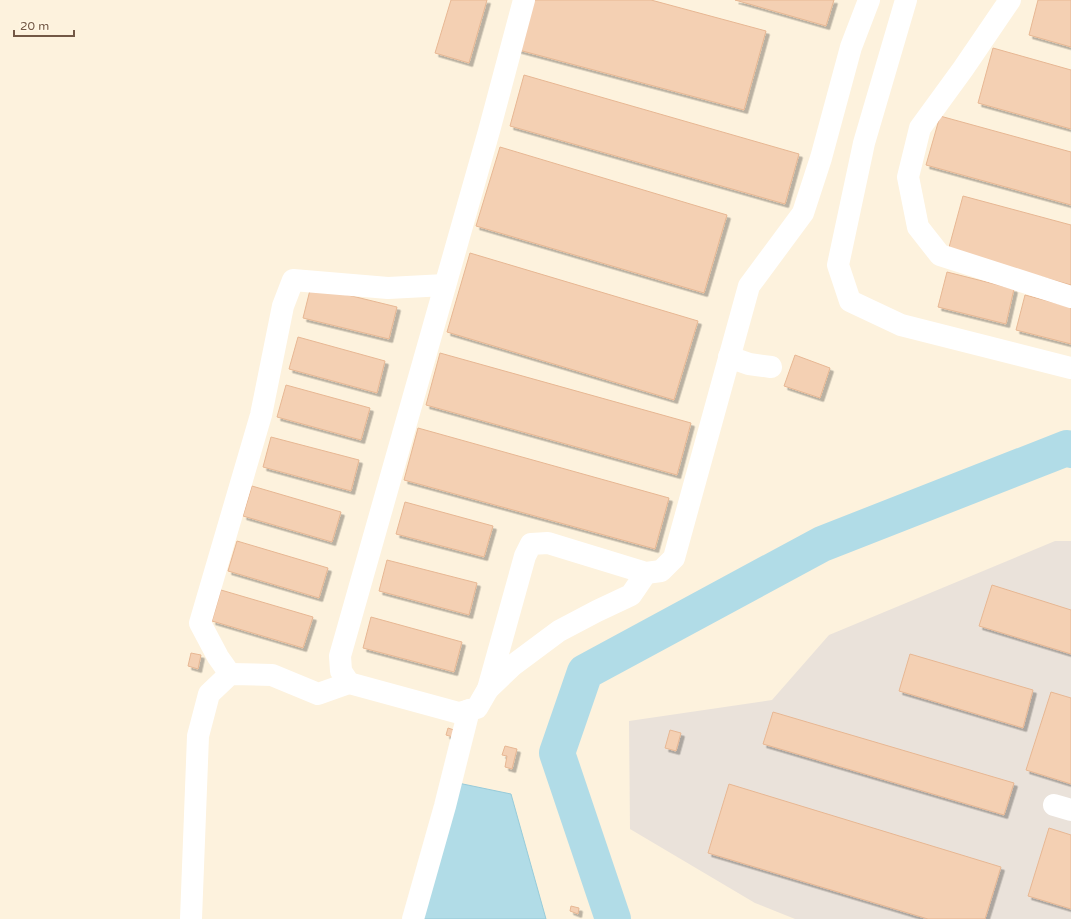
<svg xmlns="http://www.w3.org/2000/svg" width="1071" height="919" font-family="'Varela Round',sans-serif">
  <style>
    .industrial { fill: #eae2da }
    .water { fill: #b1dce7; stroke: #97cbd9 }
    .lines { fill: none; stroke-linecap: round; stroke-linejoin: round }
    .river { stroke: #b1dce7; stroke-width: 36 }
    .building { fill: #f4d0b3; stroke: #e7b793; filter: url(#shadow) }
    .minor { stroke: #fff; stroke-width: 22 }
  </style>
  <defs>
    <filter id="shadow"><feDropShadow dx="3.5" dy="3.5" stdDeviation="0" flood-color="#0004"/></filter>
  </defs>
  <rect width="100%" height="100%" fill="#fdf2dd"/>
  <!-- industrial -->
  <polygon class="industrial" points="1055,541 1071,541 1071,919 795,919 755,903 630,829 629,721 772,700 829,635"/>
  <!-- water -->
  <polygon class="water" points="458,783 511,794 546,919 423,919"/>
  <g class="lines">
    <!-- river -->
    <polyline class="river" points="613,919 557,753 585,672 822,544 1067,448 1071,450"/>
  </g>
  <!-- building -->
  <g class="building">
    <polygon points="451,0 487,0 469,63 435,53"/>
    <polygon points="529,0 651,0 766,31 744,110 515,49"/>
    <polygon points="735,0 834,0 826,26"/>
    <polygon points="1038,0 1071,0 1071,47 1029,35"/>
    <polygon points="993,48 1071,70 1071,129 978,103"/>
    <polygon points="524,75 799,154 785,204 510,126"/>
    <polygon points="940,116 1071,152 1071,205 926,165"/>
    <polygon points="500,147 727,215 704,293 476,226"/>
    <polygon points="963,196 1071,225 1071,285 948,251"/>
    <polygon points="470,253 698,321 674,400 447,332"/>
    <polygon points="947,272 1014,289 1006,324 938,307"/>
    <polygon points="311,286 397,307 389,339 303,318"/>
    <polygon points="1025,295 1071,307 1071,344 1016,330"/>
    <polygon points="298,337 385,361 377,393 289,369"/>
    <polygon points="440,353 691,423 677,475 426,405"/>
    <polygon points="795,355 830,368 820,398 784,386"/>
    <polygon points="286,385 370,408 361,440 277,417"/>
    <polygon points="418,428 669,498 655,549 404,480"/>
    <polygon points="271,437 359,460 351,491 263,467"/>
    <polygon points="252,486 341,512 332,542 243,516"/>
    <polygon points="405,502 493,526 484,557 396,534"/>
    <polygon points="237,541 328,568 319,598 228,571"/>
    <polygon points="387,560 477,583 469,615 379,591"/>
    <polygon points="992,585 1071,610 1071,654 979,626"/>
    <polygon points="221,590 313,617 303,648 212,621"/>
    <polygon points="371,617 462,642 454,672 363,648"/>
    <polygon points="191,653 201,655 198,669 188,666"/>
    <polygon points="910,654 1033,690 1023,728 899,691"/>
    <polygon points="1051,692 1071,698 1071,784 1026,770"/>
    <polygon points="773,712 1014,783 1004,815 763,744"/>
    <polygon points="448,728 457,731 456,738 446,735"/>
    <polygon points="670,730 681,733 676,751 665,748"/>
    <polygon points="505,746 517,749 512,769 505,767 507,756 502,755"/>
    <polygon points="729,784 1001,867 985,919 928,919 708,853"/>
    <polygon points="1049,828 1071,835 1071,909 1028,896"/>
    <polygon points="571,906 579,908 578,914 570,911"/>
  </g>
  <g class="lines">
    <!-- minor -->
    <g class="minor">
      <polyline points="524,0 489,131 340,656 341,671 349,683 459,713 477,708 488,689 525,556 531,544 548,543 646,573 661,571 674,558 749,286 803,213 821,158 851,47 869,0"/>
      <polyline points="906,0 864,143 838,265 850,301 901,325 1071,368"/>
      <polyline points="1010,0 963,69 920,128 908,177 918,227 940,255 1071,297"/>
      <polyline points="729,357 749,364 771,367"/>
      <polyline points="230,674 218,657 200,623 261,415 283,306 293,280 388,288 445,285"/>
      <polyline points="488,689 512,666 559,631 597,611 631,595 646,573"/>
      <polyline points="1054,805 1071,810"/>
      <polyline points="191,919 198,736 209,694 230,674 272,675 318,694 349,683"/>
      <polyline points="413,919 445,806 469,710"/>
    </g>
  </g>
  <!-- scale -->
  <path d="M14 30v6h60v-6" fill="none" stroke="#735845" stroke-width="2"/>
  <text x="20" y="30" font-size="12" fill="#735845" stroke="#fff6e4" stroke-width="3" paint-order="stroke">20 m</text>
</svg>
